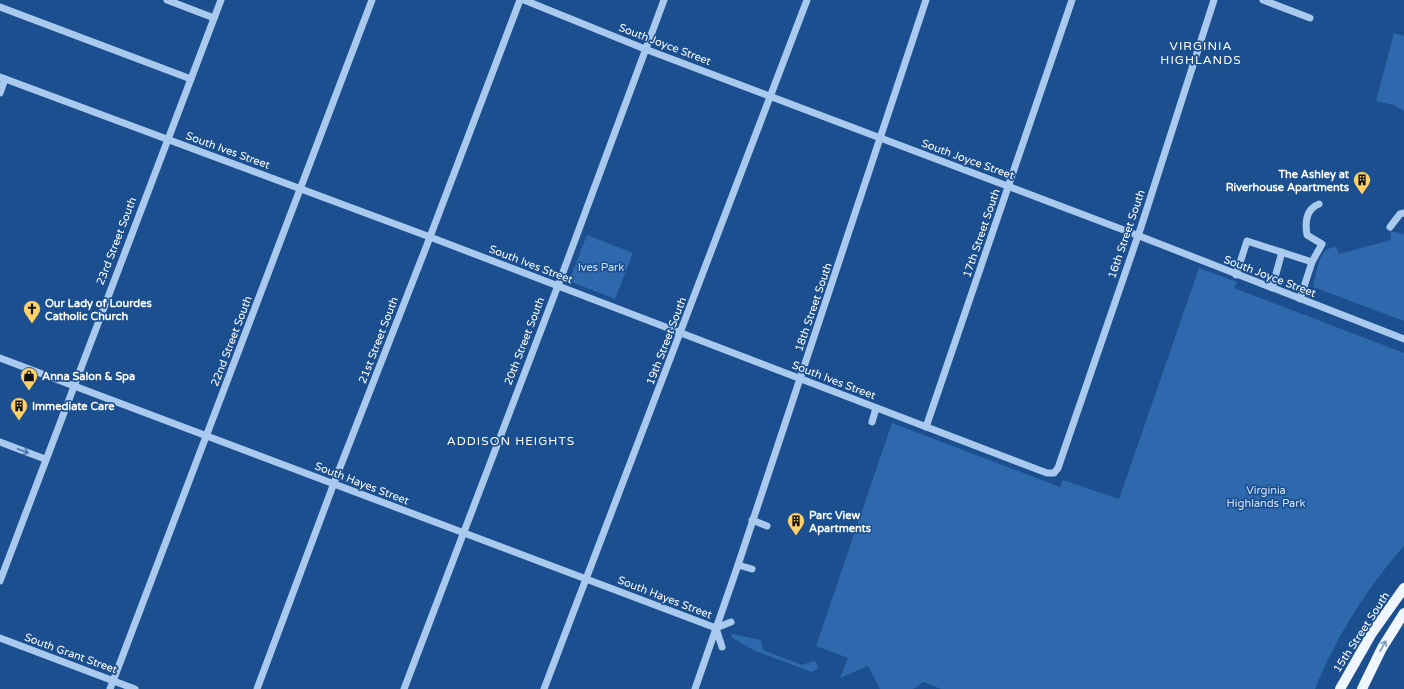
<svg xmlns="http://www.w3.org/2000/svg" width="1404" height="689" font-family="'Varela Round',sans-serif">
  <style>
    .green { fill: #2e69ad }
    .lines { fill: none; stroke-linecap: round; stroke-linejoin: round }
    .minor { stroke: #a9c9ee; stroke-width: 7 }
    .major { stroke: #f0f6ff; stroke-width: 10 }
    .oneway { stroke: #4674ac }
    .oneway2 { stroke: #7b9ac1 }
    .labels { text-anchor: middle; stroke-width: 3.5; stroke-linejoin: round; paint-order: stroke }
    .street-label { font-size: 11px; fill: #fff; stroke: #1b4f8f }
    .poi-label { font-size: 11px; font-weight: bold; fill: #fff; stroke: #1b4f8f; text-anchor: start }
    .park-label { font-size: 11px; fill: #cfe3fa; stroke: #1b4f8f }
    .neighbourhood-label { font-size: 12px; letter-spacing: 1px; fill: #fff; stroke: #1b4f8f }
  </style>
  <rect width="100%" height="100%" fill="#1b4f8f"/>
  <!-- green -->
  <g class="green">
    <polygon points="1394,33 1404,36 1404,111 1394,105 1376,101"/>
    <path d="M 1390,231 L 1404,234 L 1404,321 L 1313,287 C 1317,272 1318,247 1336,247 L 1339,254 L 1391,240 Z"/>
    <polygon points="587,235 633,253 615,299 569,281"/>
    <path d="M 1199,268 L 1237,282 L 1234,288 L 1404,353 L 1404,546 C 1367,588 1336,637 1315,689 L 941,689 L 924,682 L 913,689 L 880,689 L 868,666 L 840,678 L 848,658 L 816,646 L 892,423 L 1060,487 L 1063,480 L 1119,499 Z"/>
    <polygon points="732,634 761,640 763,650 802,665 813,661 816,662 818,668 812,672 755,651 731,637"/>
  </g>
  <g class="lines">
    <!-- minor -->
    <g class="minor">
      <polyline points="167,0 214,18"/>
      <polyline points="524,0 645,49 1129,232 1404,339"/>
      <polyline points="1263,0 1310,18"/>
      <polyline points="0,7 191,79"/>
      <polyline points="0,77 430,237 1047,473 1054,473 1058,468 1141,227 1214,0"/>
      <polyline points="0,93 5,79"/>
      <polyline points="1390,227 1400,214 1404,213"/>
      <polyline points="1236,275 1247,241 1312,262"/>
      <polyline points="1272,288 1282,252"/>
      <path d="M 1300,299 L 1312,262 L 1322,244 L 1307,235 C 1305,223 1306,209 1319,204"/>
      <polyline points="0,358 716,628"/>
      <polyline points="872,422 876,408"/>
      <polyline points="926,427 1072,0"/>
      <polyline points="0,442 45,459"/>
      <polyline points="752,520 767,526"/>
      <polyline points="738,565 752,569"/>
      <polyline points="0,581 221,0"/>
      <polyline points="0,638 135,689"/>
      <polyline points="722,647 716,628 731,622"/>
      <polyline points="110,689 372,0"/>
      <polyline points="257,689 337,475 425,250 520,0"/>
      <polyline points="404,689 562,275 664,0"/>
      <polyline points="544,689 807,0"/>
      <polyline points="695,689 738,565 926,0"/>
    </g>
    <!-- major -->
    <g class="major">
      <polyline points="1340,689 1372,633 1404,588"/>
      <polyline points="1362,689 1382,648 1404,613"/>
    </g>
  </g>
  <!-- one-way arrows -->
  <defs><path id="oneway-shaft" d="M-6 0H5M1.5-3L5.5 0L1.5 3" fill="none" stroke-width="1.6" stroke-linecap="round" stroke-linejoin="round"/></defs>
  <use class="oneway" href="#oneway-shaft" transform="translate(23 451) rotate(21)"/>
  <use class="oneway2" href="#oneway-shaft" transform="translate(1383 646) rotate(-61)"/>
  <!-- icons -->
  <defs>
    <symbol id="building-pin" viewBox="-11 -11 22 30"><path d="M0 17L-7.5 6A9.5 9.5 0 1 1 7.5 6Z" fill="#ffd166" stroke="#1b4f8f"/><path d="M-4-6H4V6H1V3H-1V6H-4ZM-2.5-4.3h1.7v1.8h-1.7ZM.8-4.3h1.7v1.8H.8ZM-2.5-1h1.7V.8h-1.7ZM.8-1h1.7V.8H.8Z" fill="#111"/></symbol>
    <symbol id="church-pin" viewBox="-11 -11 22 30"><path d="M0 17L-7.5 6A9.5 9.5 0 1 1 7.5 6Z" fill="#ffd166" stroke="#1b4f8f"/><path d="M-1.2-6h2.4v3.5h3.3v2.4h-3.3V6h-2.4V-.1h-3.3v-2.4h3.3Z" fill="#111"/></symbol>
    <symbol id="shop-pin" viewBox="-11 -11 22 30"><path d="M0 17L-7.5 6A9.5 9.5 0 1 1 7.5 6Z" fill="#ffd166" stroke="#1b4f8f"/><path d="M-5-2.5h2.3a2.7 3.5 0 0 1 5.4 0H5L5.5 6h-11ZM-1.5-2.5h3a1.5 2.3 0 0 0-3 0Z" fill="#111"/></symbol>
  </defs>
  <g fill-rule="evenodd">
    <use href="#building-pin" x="1352" y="170" width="20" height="27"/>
    <use href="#church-pin" x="22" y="299" width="20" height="27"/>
    <use href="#shop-pin" x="19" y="366" width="20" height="27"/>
    <use href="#building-pin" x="9" y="396" width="20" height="27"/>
    <use href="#building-pin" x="786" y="511" width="20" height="27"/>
  </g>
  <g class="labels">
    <!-- street labels -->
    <g class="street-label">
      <text transform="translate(665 44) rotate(21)" y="4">South Joyce Street</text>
      <text transform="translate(228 150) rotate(20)" y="4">South Ives Street</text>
      <text transform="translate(968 159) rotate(20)" y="4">South Joyce Street</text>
      <text transform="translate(981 233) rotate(-71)" y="4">17th Street South</text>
      <text transform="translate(1126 234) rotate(-71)" y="4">16th Street South</text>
      <text transform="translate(116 241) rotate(-69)" y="4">23rd Street South</text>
      <text transform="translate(531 264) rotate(21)" y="4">South Ives Street</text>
      <text transform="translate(1270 276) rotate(21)" y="4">South Joyce Street</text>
      <text transform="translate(813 307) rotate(-71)" y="4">18th Street South</text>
      <text transform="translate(378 340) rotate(-69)" y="4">21st Street South</text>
      <text transform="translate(231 341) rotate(-69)" y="4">22nd Street South</text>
      <text transform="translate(524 341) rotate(-69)" y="4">20th Street South</text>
      <text transform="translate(666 341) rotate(-69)" y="4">19th Street South</text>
      <text transform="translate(834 380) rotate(21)" y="4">South Ives Street</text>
      <text transform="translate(362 483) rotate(21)" y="4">South Hayes Street</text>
      <text transform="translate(665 597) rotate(21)" y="4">South Hayes Street</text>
      <text transform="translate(1361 632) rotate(-57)" y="4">15th Street South</text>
      <text transform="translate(71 653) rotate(20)" y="4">South Grant Street</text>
    </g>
    <!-- poi labels -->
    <g class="poi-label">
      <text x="1349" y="178" text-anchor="end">The Ashley at<tspan x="1349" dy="13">Riverhouse Apartments</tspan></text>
      <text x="45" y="307">Our Lady of Lourdes<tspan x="45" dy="13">Catholic Church</tspan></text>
      <text x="42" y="380">Anna Salon &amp; Spa</text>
      <text x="32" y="410">Immediate Care</text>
      <text x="809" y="519">Parc View<tspan x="809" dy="13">Apartments</tspan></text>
    </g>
    <!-- park labels -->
    <g class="park-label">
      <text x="601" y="271">Ives Park</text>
      <text x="1266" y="494">Virginia<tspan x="1266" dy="13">Highlands Park</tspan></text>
    </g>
    <!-- neighbourhood labels -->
    <g class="neighbourhood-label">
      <text x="1201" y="50">VIRGINIA<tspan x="1201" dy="14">HIGHLANDS</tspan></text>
      <text x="511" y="445">ADDISON HEIGHTS</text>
    </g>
  </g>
</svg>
